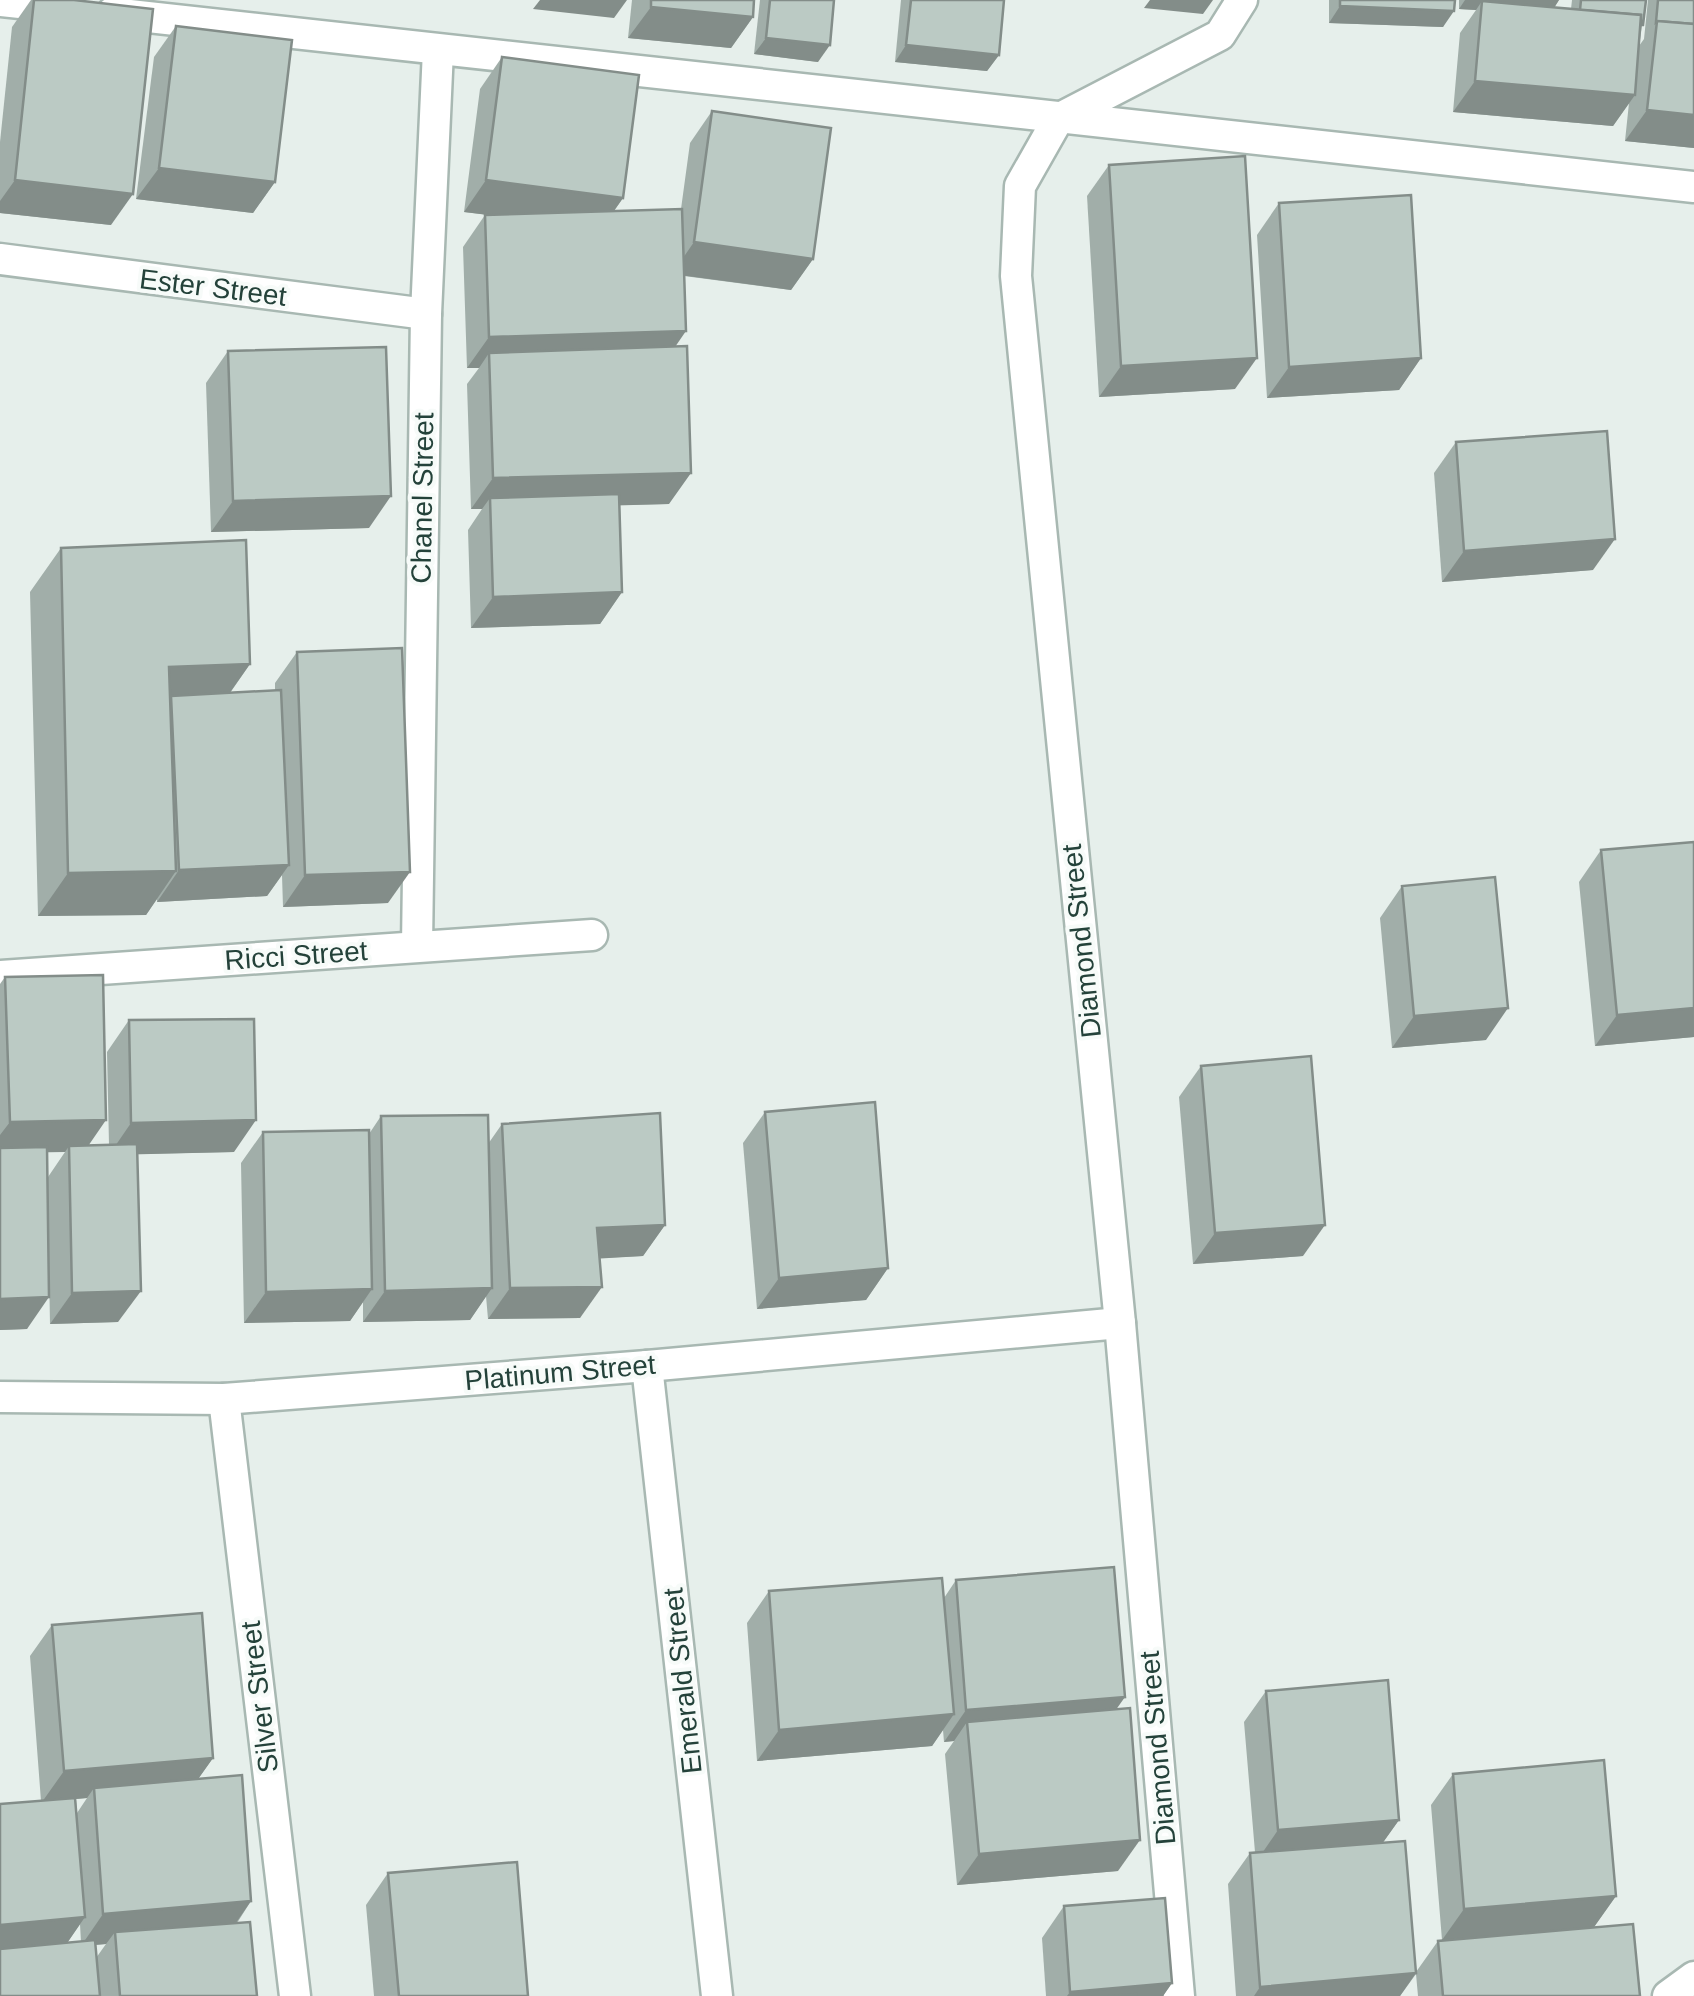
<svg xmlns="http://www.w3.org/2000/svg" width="1694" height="1996" font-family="Arial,sans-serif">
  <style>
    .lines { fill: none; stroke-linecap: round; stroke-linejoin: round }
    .minor-casing { stroke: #a8b8b2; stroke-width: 35 }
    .minor { stroke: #fff; stroke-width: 30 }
    .wall { fill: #a1aea9; fill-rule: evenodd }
    .shaded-wall { fill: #838d89 }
    .building { fill: #bbcac4; stroke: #838d89; stroke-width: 2.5 }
    .labels { text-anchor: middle; stroke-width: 8; stroke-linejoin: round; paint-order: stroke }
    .street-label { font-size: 28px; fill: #24423a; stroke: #f7fbf9 }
  </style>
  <rect width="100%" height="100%" fill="#e6efeb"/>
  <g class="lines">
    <defs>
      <g id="minor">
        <polyline points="0,1 67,8"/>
        <polyline points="112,13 1694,187"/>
        <polyline points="0,259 426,314"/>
        <polyline points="417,946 426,314 438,50"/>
        <polyline points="0,976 592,935"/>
        <polyline points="647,1366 717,1996"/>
        <polyline points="0,1397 224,1399 647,1366 1120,1323"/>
        <polyline points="224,1399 295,1996"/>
        <polyline points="1179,1996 1120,1323 1016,276 1020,186 1058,119 1220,35 1242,0"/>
        <polyline points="1668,1996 1694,1977"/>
      </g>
    </defs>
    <!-- minor casing -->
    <use href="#minor" class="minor-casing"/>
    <!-- minor -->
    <use href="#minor" class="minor"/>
  </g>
  <!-- wall -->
  <g class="wall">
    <polygon points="31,0 74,0 111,225 0,213 0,142 12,27"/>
    <polygon points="632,0 754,0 753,17 731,48 628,38"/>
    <polygon points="760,0 834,0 818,62 754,54"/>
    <polygon points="901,0 1004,0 999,55 987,71 895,62"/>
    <polygon points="1329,0 1455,0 1443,27 1329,23"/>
    <polygon points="1459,0 1559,0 1554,8 1571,9 1572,0 1646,0 1639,46 1644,39 1648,0 1694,0 1694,148 1625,141 1629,103 1613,126 1453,112 1460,33 1476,10 1459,9"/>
    <polygon points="176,26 275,182 253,213 136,199 154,57"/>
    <polygon points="502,57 623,198 614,211 681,209 690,143 712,111 813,259 791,290 684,276 675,346 669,504 620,505 622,592 600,624 471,628 468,530 482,509 471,509 467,384 479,368 467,368 463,247 485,215 490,215 464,212 480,89"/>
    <polygon points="1109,165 1235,389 1099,397 1087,196"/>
    <polygon points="1279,203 1421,358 1399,390 1267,398 1257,235"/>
    <polygon points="228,351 369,528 211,532 206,383"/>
    <polygon points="1456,442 1593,570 1442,582 1434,473"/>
    <polygon points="61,548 250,664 230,693 275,691 275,683 297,652 388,903 283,907 282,875 267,896 157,902 157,899 146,915 38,916 30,592"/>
    <polygon points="1601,850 1694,1037 1595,1046 1579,882"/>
    <polygon points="1402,886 1486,1040 1392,1048 1380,918"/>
    <path d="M 5,977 L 89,1145 L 109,1145 L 107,1052 L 129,1020 L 234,1152 L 138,1154 L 118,1322 L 50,1324 L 49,1268 L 27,1329 L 0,1330 L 0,984 ZM 47,1152 L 65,1152 L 48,1177 Z"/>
    <polygon points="1201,1066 1303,1256 1193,1264 1179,1097"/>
    <polygon points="765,1112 888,1268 866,1300 757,1309 743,1143"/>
    <polygon points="381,1116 488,1144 502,1124 665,1225 643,1256 600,1258 580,1318 488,1319 486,1296 470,1320 363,1322 363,1302 350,1321 244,1323 241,1163 263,1132 369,1134"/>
    <polygon points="956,1580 1116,1709 1118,1871 957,1885 945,1754 954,1741 944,1742 943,1730 932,1746 757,1761 747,1623 769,1591 944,1598"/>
    <path d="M 52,1625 L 213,1758 L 198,1779 L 251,1901 L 237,1923 L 257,1996 L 0,1996 L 41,1801 L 30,1656 ZM 87,1798 L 77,1813 L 76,1799 ZM 80,1924 L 81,1942 L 67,1943 ZM 106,1944 L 96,1958 L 95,1945 Z"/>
    <polygon points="1266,1691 1399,1820 1383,1842 1416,1972 1438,1941 1442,1940 1431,1805 1453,1774 1616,1896 1594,1927 1640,1996 1418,1996 1416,1974 1400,1996 1236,1996 1228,1884 1250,1853 1255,1852 1244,1722"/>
    <polygon points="388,1873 528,1996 374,1996 366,1905"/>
    <polygon points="1064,1906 1172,1983 1163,1996 1046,1996 1042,1938"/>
  </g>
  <!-- shaded-wall -->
  <g class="shaded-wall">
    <polygon points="540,0 627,0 614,18 533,9"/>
    <polygon points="1150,0 1213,0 1203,14 1144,8"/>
    <polygon points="1465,0 1559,0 1550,14 1482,1 1476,10 1459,9"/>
    <polygon points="1340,6 1454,11 1443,27 1329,23"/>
    <polygon points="651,7 753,17 731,48 628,38"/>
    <polygon points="766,38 830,45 818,62 754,54"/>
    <polygon points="906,45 999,55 987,71 895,62"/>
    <polygon points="1475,81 1635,95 1613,126 1453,112"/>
    <polygon points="1647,110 1694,115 1694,148 1625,141"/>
    <polygon points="159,168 275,182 253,213 136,199"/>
    <polygon points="15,180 133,194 111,225 0,213 0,201"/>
    <polygon points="486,180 623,198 601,229 464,212"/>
    <polygon points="694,242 813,259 791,290 672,274"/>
    <polygon points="686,331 664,363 489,353 479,368 467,368 489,337"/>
    <polygon points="1257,358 1235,389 1099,397 1121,366"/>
    <polygon points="1421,358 1399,390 1267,398 1289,367"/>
    <polygon points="691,473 669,504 490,509 490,498 482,509 471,509 493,478"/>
    <polygon points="391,496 369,528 211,532 233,501"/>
    <polygon points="1615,539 1593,570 1442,582 1464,551"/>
    <polygon points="622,592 600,624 471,628 493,597"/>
    <polygon points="250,664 219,708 171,710 169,667"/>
    <polygon points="289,865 267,896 157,902 179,870"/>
    <polygon points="176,871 146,915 38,916 68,873"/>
    <polygon points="410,872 388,903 283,907 305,875"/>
    <polygon points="1508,1008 1486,1040 1392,1048 1414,1016"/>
    <polygon points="1694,1008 1694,1037 1595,1046 1617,1015"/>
    <polygon points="106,1120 84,1152 69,1146 65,1152 0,1153 0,1135 10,1122"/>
    <polygon points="256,1120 234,1152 109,1155 131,1123"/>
    <polygon points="665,1225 643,1256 575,1260 597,1228"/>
    <polygon points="1325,1225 1303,1256 1193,1264 1215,1233"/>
    <polygon points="888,1268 866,1300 757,1309 779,1278"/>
    <polygon points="602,1287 580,1318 488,1319 510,1288"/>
    <polygon points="492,1288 470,1320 363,1322 385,1291"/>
    <polygon points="372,1289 350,1321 244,1323 266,1292"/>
    <polygon points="141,1291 118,1322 50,1324 72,1293"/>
    <polygon points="49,1297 27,1329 0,1330 0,1299"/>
    <polygon points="1125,1697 1103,1728 967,1722 954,1741 944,1742 966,1710"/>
    <polygon points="954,1714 932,1746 757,1761 779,1730"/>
    <polygon points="213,1758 191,1789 94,1788 87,1798 42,1802 64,1771"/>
    <polygon points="1399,1820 1377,1851 1256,1862 1278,1830"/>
    <polygon points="1140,1840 1118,1871 957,1885 979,1854"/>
    <polygon points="1616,1896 1594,1927 1442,1940 1464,1909"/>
    <polygon points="251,1901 229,1933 115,1932 106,1944 81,1946 103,1914"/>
    <polygon points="85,1917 63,1949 0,1954 0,1925"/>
    <polygon points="1416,1973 1400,1996 1254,1996 1260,1987"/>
    <polygon points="1172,1983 1163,1996 1067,1996 1070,1992"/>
  </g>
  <!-- building -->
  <g class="building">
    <polygon points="34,0 74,0 153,9 133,194 15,180"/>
    <polygon points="651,0 754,0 753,17 651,7"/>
    <polygon points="770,0 834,0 830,45 766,38"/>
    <polygon points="911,0 1004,0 999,55 906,45"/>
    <polygon points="1340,0 1455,0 1454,11 1340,6"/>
    <polygon points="1581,0 1646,0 1643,25 1641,25 1641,15 1580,10"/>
    <polygon points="1658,0 1694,0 1694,24 1657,21 1656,22"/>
    <polygon points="1482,1 1641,15 1635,95 1475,81"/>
    <polygon points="1657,21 1694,24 1694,115 1647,110"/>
    <polygon points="176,26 292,40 275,182 159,168"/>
    <polygon points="502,57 639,75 623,198 486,180"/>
    <polygon points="712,111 831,128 813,259 694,242"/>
    <polygon points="1245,156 1257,358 1121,366 1109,165"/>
    <polygon points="1411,195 1421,358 1289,367 1279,203"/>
    <polygon points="682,209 686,331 489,337 485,215"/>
    <polygon points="687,346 691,473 493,478 489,353"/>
    <polygon points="386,347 391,496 233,501 228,351"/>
    <polygon points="1607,431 1615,539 1464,551 1456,442"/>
    <polygon points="619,494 622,592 493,597 490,498"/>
    <polygon points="246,540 250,664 169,667 176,871 68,873 61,548"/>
    <polygon points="402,648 410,872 305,875 297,652"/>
    <polygon points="281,690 289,865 179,870 171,696"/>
    <polygon points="1694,842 1694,1008 1617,1015 1601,850"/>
    <polygon points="1495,877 1508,1008 1414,1016 1402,886"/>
    <polygon points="103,975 106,1120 10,1122 5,977"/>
    <polygon points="254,1019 256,1120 131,1123 129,1020"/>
    <polygon points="1311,1056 1325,1225 1215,1233 1201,1066"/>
    <polygon points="875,1102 888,1268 779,1278 765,1112"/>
    <polygon points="660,1113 665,1225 597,1228 602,1287 510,1288 502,1124"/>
    <polygon points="488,1115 492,1288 385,1291 381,1116"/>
    <polygon points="369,1130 372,1289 266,1292 263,1132"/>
    <polygon points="137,1144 141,1291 72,1293 69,1146"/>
    <polygon points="47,1147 49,1297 0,1299 0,1148"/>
    <polygon points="1114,1567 1125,1697 966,1710 956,1580"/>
    <polygon points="942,1578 954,1714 779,1730 769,1591"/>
    <polygon points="202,1613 213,1758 64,1771 52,1625"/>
    <polygon points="1388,1680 1399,1820 1278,1830 1266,1691"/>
    <polygon points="1130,1708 1140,1840 979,1854 967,1722"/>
    <polygon points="1604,1760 1616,1896 1464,1909 1453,1774"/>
    <polygon points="242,1775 251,1901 103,1914 94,1788"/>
    <polygon points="75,1798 85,1917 0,1925 0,1804"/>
    <polygon points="1405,1841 1416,1973 1260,1987 1250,1853"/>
    <polygon points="517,1862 528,1996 399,1996 388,1873"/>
    <polygon points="1165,1898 1172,1983 1070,1992 1064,1906"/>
    <polygon points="250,1922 257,1996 120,1996 115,1932"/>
    <polygon points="1633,1924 1640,1996 1443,1996 1438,1941"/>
    <polygon points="95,1940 100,1996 0,1996 0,1949"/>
    <polygon points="1136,1994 1136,1996 1108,1996"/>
  </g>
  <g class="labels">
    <!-- street labels -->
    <g class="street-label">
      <text transform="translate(213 287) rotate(7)" y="10">Ester Street</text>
      <text transform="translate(422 498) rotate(-89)" y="10">Chanel Street</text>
      <text transform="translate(1081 941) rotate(-96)" y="10">Diamond Street</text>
      <text transform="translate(296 955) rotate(-4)" y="10">Ricci Street</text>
      <text transform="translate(560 1372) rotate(-5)" y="10">Platinum Street</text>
      <text transform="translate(682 1681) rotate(-96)" y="10">Emerald Street</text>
      <text transform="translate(259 1697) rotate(-97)" y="10">Silver Street</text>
      <text transform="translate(1157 1748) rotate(-95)" y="10">Diamond Street</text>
    </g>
  </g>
</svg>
